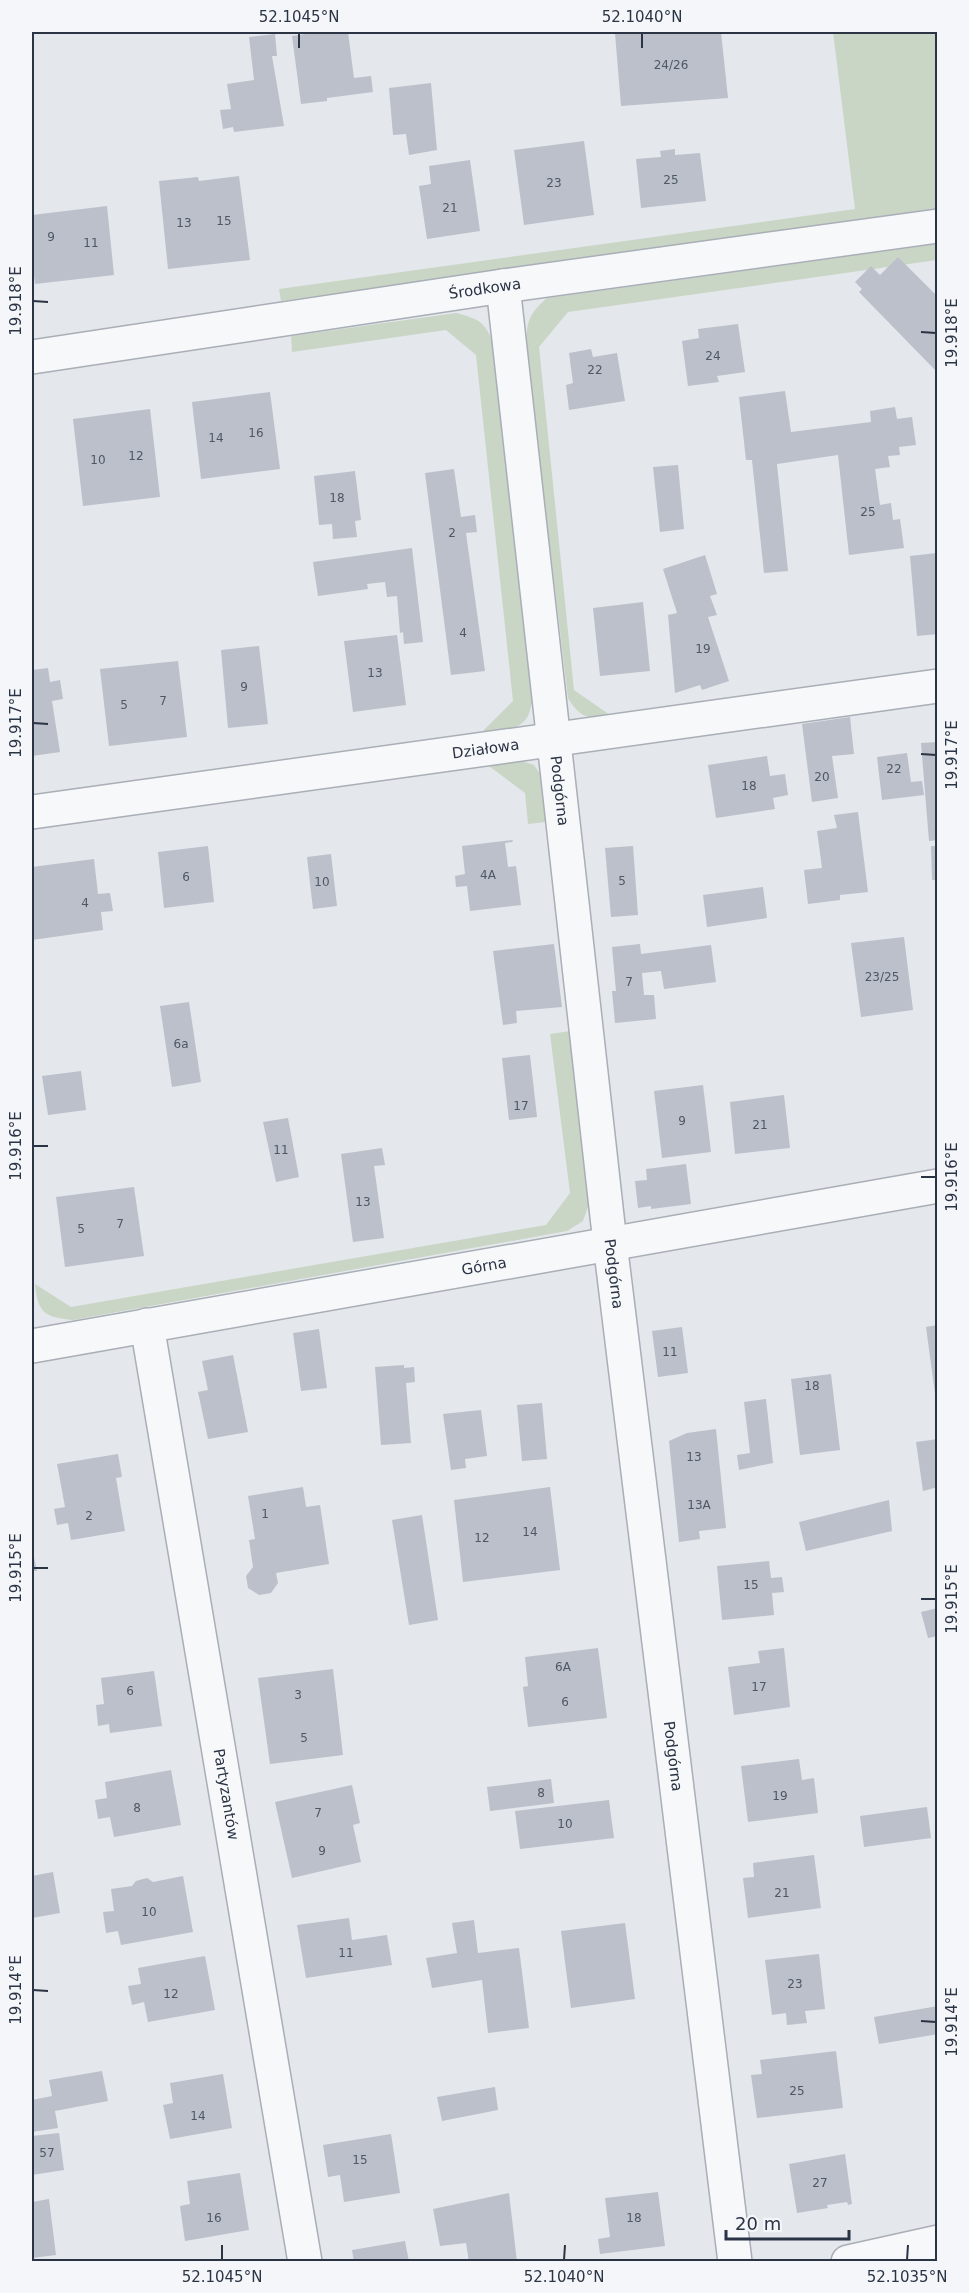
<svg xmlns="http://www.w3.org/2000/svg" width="969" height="2293" font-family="'DejaVu Sans',sans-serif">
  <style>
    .green { fill: #c9d6c5 }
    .building { fill: #bbc0ca }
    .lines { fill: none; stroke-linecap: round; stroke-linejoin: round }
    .minor-casing { stroke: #a9aeb7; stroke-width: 36 }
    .minor { stroke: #f7f8fa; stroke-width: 33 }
    .ticks { fill: none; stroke: #2b3445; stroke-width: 2 }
    .labels { text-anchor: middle; stroke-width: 5; stroke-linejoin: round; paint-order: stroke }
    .number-label { font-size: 12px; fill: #4f5766 }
    .street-label { font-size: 15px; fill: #2b3445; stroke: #f4f6f9 }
    .neatline { fill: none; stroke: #2b3445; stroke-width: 2 }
    .ticks-label { font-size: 15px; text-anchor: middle; fill: #2b3445 }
  </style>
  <rect width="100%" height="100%" fill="#e4e7ec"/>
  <!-- green -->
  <g class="green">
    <polygon points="833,32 937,32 937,210 281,301 279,289 855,209"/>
    <path d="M 937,244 L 937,260 L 568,312 L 539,347 L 574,690 L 610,715 C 587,719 580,718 568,698 L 527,355 C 526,327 525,317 547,298 Z"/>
    <path d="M 456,313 C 478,319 485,321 493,343 L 533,700 C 531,705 530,714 526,719 C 516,732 495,732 480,734 L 513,701 L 476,355 L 446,330 L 292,352 L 291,336 Z"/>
    <polygon points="521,761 534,765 542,777 546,822 528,824 525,793 489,766"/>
    <path d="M 570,1031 L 590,1201 L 583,1221 L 567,1231 L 73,1320 C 44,1317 38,1313 35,1284 L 71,1307 L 546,1225 L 570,1193 L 550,1034 Z"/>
  </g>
  <!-- building -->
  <g class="building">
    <polygon points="319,32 319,34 348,32 354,78 371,76 373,92 327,98 327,101 301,104 292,36"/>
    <polygon points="628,32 721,32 728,98 621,106 615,33"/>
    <polygon points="275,34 277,56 272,56 284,126 234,132 233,127 223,129 220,110 231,109 227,84 254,80 249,37"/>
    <polygon points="431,83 437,150 409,155 406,134 393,135 389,88"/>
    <polygon points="584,141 594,215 524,225 514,150"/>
    <polygon points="675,149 675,155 700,153 706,201 641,208 636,159 661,157 660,151"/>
    <polygon points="470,160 480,231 427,239 419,186 431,184 429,166"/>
    <polygon points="239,176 250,260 168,269 159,181 198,177 199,181"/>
    <polygon points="107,206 114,275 35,284 32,260 32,215"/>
    <polygon points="898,257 938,297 938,373 859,292 862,289 855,282 871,266 880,275"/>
    <polygon points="738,324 745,372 717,376 719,382 688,386 682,341 699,338 698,329"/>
    <polygon points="591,349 593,357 617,353 625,401 569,410 566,385 573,383 569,353"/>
    <polygon points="785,391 791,432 871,422 870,411 895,407 897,419 912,417 916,445 899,447 900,455 888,456 890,467 875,469 880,505 891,503 893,520 900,519 904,548 849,555 838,455 777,464 788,571 764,573 752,460 746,460 739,397"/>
    <polygon points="270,392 280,469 201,479 192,402"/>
    <polygon points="150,409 160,497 83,506 73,419"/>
    <polygon points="678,465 684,529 660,532 653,467"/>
    <polygon points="454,469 461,517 475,515 477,532 466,533 485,671 451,675 425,473"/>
    <polygon points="355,471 361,520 355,521 357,537 333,539 332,524 319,525 314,476"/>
    <polygon points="412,548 423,642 404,644 403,632 400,633 397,596 387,597 385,582 367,584 368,589 318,596 313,562"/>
    <polygon points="937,553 938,634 917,636 910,556"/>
    <polygon points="705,555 717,594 710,596 717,615 708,617 729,681 702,690 700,685 675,693 668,615 677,613 663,569"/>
    <polygon points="643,602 650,671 600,676 593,608"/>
    <polygon points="397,635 406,705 353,712 344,641"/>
    <polygon points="259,646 268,724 228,728 221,650"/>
    <polygon points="178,661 187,737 109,746 100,669"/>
    <polygon points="48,668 50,682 60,680 63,699 52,701 60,752 32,756 32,670"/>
    <polygon points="850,717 854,754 832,756 838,798 812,802 802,724"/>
    <polygon points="938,742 938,840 929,841 921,743"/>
    <polygon points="907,753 911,782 922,781 924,795 882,800 877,757"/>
    <polygon points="767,756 770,776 785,774 788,795 773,798 775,809 716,818 708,765"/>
    <polygon points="858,812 868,892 840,895 840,900 808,904 804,870 822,868 817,831 837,828 834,815"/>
    <polygon points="513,840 512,842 505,843 508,867 516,866 521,905 470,911 467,886 456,887 455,876 465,874 462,846"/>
    <polygon points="208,846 214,902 164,908 158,852"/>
    <polygon points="633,846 638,915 611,917 605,848"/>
    <polygon points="931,846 938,846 938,880 932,880"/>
    <polygon points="331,854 337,906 313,909 307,857"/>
    <polygon points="94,859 98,894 110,893 113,911 101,912 103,930 32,940 32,867"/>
    <polygon points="763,887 767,918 707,927 703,895"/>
    <polygon points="904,937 913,1010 861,1017 851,943"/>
    <polygon points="554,944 562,1007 516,1011 517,1023 503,1025 493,951"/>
    <polygon points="640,944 641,954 711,945 716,982 664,989 661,971 642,973 644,995 654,995 656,1019 615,1023 612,991 616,991 612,947"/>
    <polygon points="189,1002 201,1082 172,1087 160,1006"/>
    <polygon points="530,1055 537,1117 509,1120 502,1058"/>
    <polygon points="81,1071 86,1110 48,1115 42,1076"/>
    <polygon points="703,1085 711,1152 662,1158 654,1091"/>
    <polygon points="784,1095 790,1148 735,1154 730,1102"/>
    <polygon points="288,1118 299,1177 276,1182 263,1122"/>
    <polygon points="382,1148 385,1165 374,1166 384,1238 353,1242 341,1154"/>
    <polygon points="686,1164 691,1204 651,1209 651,1206 638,1208 635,1181 647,1180 646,1169"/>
    <polygon points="134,1187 144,1256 65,1267 56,1197"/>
    <polygon points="938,1325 938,1401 936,1401 926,1327"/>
    <polygon points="682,1327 688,1373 658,1377 652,1331"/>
    <polygon points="319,1329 327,1388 301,1391 293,1333"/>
    <polygon points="233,1355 248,1432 208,1439 198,1392 208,1390 202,1361"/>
    <polygon points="404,1365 404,1368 414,1367 415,1382 406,1383 411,1443 381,1445 375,1367"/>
    <polygon points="831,1374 840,1450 800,1455 791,1379"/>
    <polygon points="766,1399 773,1463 739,1470 737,1455 750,1453 744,1402"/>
    <polygon points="542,1403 547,1459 522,1461 517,1405"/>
    <polygon points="481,1410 487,1456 465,1459 466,1468 451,1470 443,1414"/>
    <polygon points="716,1429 726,1528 699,1531 700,1539 679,1542 669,1441 687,1433"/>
    <polygon points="938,1439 938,1487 923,1491 916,1442"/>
    <polygon points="118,1454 122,1477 116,1478 125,1531 71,1540 68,1523 57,1525 54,1509 65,1507 57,1464"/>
    <polygon points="303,1487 306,1507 320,1505 329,1564 276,1573 278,1583 271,1593 259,1595 248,1588 246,1576 253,1567 249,1540 255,1539 248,1496"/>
    <polygon points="550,1487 560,1570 463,1582 454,1500"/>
    <polygon points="889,1500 892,1531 806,1551 799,1522"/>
    <polygon points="422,1515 438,1620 409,1625 392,1520"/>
    <polygon points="32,1549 37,1571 32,1571"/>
    <polygon points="769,1561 771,1578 782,1577 784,1592 772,1593 774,1615 722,1620 717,1566"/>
    <polygon points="938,1608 938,1636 928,1638 921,1612"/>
    <polygon points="598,1648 607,1718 528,1727 523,1687 528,1686 525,1657"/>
    <polygon points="784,1648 790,1707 734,1715 728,1667 760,1663 758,1651"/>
    <polygon points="333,1669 343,1755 270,1764 258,1678"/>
    <polygon points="154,1671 162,1726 110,1733 109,1724 98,1726 96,1705 104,1704 101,1678"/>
    <polygon points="799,1759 802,1780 814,1778 818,1813 748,1822 741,1766"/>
    <polygon points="171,1770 181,1825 114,1837 110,1817 98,1819 95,1800 107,1798 105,1782"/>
    <polygon points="551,1779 554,1803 490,1811 487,1787"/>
    <polygon points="352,1785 360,1823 353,1825 361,1862 292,1878 275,1802"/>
    <polygon points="609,1800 614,1838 520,1849 515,1811"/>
    <polygon points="927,1807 931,1838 864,1847 860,1816"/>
    <polygon points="814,1855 821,1908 748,1918 743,1878 754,1877 753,1863"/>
    <polygon points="53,1872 60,1913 32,1918 32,1876"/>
    <polygon points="183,1876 193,1932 121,1945 118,1931 106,1933 103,1912 114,1911 111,1889 132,1886 136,1881 147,1878 153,1882"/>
    <polygon points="349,1918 352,1940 387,1935 392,1965 306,1978 297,1925"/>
    <polygon points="474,1920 478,1953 519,1948 529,2028 488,2033 482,1980 432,1988 426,1958 457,1953 452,1923"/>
    <polygon points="625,1923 635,1999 571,2008 561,1931"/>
    <polygon points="819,1954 825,2009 805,2011 807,2023 787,2025 786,2013 772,2015 765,1960"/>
    <polygon points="205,1956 215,2010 148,2022 144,2002 132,2005 128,1986 141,1984 138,1968"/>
    <polygon points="938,2006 938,2034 879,2044 874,2017"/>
    <polygon points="836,2051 843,2108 757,2118 751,2075 762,2074 760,2060"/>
    <polygon points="102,2071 108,2101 55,2111 58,2128 32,2132 32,2100 52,2096 49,2080"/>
    <polygon points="223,2074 232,2128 170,2139 163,2105 173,2103 170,2083"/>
    <polygon points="495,2087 498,2110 442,2121 437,2097"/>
    <polygon points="59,2133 64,2170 32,2175 32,2136"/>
    <polygon points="391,2134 400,2193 344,2202 340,2175 328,2177 323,2145"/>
    <polygon points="845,2154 852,2204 848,2205 847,2202 827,2205 828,2208 797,2213 789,2164"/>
    <polygon points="240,2173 249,2230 185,2241 180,2206 190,2204 187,2181"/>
    <polygon points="658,2192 665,2246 600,2254 598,2239 610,2237 605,2198"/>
    <polygon points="509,2193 517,2262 469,2262 466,2243 440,2246 433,2209"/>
    <polygon points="49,2199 56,2255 32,2258 32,2202"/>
    <polygon points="405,2241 409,2262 354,2262 352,2250"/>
  </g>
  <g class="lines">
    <defs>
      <g id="minor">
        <path id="s1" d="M 503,286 L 610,1243 L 735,2262"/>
        <path id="s2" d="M 32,357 L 503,286 L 938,226"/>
        <path id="s3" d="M 32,812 L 938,686"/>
        <path id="s4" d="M 147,1325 L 305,2262"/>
        <path id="s5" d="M 32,1346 L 938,1186"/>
        <polyline points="848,2262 938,2242"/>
      </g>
    </defs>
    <!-- minor casing -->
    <use href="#minor" class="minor-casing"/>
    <!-- minor -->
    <use href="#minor" class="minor"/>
  </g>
  <!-- ticks -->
  <path class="ticks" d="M 299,48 L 299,33M 642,48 L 642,33M 33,301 L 48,302M 921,332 L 936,333M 33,723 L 48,724M 921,754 L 936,755M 33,1146 L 48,1146M 921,1177 L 936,1177M 33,1568 L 48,1568M 921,1599 L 936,1599M 33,1990 L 48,1991M 921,2021 L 936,2022M 222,2260 L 222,2245M 564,2260 L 565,2245M 907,2260 L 908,2245"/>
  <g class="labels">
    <!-- number labels -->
    <g class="number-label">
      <text x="671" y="69">24/26</text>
      <text x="671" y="184">25</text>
      <text x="554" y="187">23</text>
      <text x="450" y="212">21</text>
      <text x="224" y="225">15</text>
      <text x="184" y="227">13</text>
      <text x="51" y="241">9</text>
      <text x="91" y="247">11</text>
      <text x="713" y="360">24</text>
      <text x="595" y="374">22</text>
      <text x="256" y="437">16</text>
      <text x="216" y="442">14</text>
      <text x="136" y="460">12</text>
      <text x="98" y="464">10</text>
      <text x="337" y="502">18</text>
      <text x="868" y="516">25</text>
      <text x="452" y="537">2</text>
      <text x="463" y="637">4</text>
      <text x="703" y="653">19</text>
      <text x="375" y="677">13</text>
      <text x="244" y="691">9</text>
      <text x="163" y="705">7</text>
      <text x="124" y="709">5</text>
      <text x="894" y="773">22</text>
      <text x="822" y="781">20</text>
      <text x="749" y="790">18</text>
      <text x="488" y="879">4A</text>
      <text x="186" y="881">6</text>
      <text x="622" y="885">5</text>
      <text x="322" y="886">10</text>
      <text x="85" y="907">4</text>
      <text x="882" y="981">23/25</text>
      <text x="629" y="986">7</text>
      <text x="181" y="1048">6a</text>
      <text x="521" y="1110">17</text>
      <text x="682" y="1125">9</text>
      <text x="760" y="1129">21</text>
      <text x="281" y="1154">11</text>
      <text x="363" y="1206">13</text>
      <text x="120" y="1228">7</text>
      <text x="81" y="1233">5</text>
      <text x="670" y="1356">11</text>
      <text x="812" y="1390">18</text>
      <text x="694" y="1461">13</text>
      <text x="699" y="1509">13A</text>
      <text x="265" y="1518">1</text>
      <text x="89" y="1520">2</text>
      <text x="530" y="1536">14</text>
      <text x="482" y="1542">12</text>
      <text x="751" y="1589">15</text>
      <text x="563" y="1671">6A</text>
      <text x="759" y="1691">17</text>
      <text x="130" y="1695">6</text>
      <text x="298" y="1699">3</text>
      <text x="565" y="1706">6</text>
      <text x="304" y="1742">5</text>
      <text x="541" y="1797">8</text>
      <text x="780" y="1800">19</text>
      <text x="137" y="1812">8</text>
      <text x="318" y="1817">7</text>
      <text x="565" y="1828">10</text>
      <text x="322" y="1855">9</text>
      <text x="782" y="1897">21</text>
      <text x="149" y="1916">10</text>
      <text x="346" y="1957">11</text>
      <text x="795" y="1988">23</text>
      <text x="171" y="1998">12</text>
      <text x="797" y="2095">25</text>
      <text x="198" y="2120">14</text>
      <text x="47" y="2157">57</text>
      <text x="360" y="2164">15</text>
      <text x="820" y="2187">27</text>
      <text x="214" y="2222">16</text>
      <text x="634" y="2222">18</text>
    </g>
    <!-- street labels -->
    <g class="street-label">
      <text dy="5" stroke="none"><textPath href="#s2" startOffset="458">Środkowa</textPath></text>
      <text dy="5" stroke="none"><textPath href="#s3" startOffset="458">Działowa</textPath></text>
      <text dy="5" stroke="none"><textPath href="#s1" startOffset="508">Podgórna</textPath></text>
      <text dy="5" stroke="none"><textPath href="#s5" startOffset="459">Górna</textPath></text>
      <text dy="5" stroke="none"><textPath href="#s1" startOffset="994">Podgórna</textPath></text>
      <text dy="5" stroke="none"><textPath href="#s1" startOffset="1480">Podgórna</textPath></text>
      <text dy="5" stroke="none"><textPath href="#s4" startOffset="476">Partyzantów</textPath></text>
    </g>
  </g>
  <!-- border -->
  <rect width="969" height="2293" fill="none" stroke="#f4f6f9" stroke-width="66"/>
  <!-- scale -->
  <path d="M726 2230v9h123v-9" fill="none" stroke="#2b3445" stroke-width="3"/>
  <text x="735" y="2230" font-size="18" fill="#2b3445" stroke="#f4f6f9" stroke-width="4.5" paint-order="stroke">20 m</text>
  <rect x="33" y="33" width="903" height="2227" class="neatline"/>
  <g class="ticks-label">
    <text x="299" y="22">52.1045°N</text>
    <text x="642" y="22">52.1040°N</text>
    <text transform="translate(16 301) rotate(-90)" y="5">19.918°E</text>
    <text transform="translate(952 333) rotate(-90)" y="5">19.918°E</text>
    <text transform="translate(16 723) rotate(-90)" y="5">19.917°E</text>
    <text transform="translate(952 755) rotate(-90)" y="5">19.917°E</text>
    <text transform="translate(16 1146) rotate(-90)" y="5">19.916°E</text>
    <text transform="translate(952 1177) rotate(-90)" y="5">19.916°E</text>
    <text transform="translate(16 1568) rotate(-90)" y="5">19.915°E</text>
    <text transform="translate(952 1599) rotate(-90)" y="5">19.915°E</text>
    <text transform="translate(16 1990) rotate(-90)" y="5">19.914°E</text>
    <text transform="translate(952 2022) rotate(-90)" y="5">19.914°E</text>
    <text x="222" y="2282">52.1045°N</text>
    <text x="564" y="2282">52.1040°N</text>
    <text x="907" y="2282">52.1035°N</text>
  </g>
</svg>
